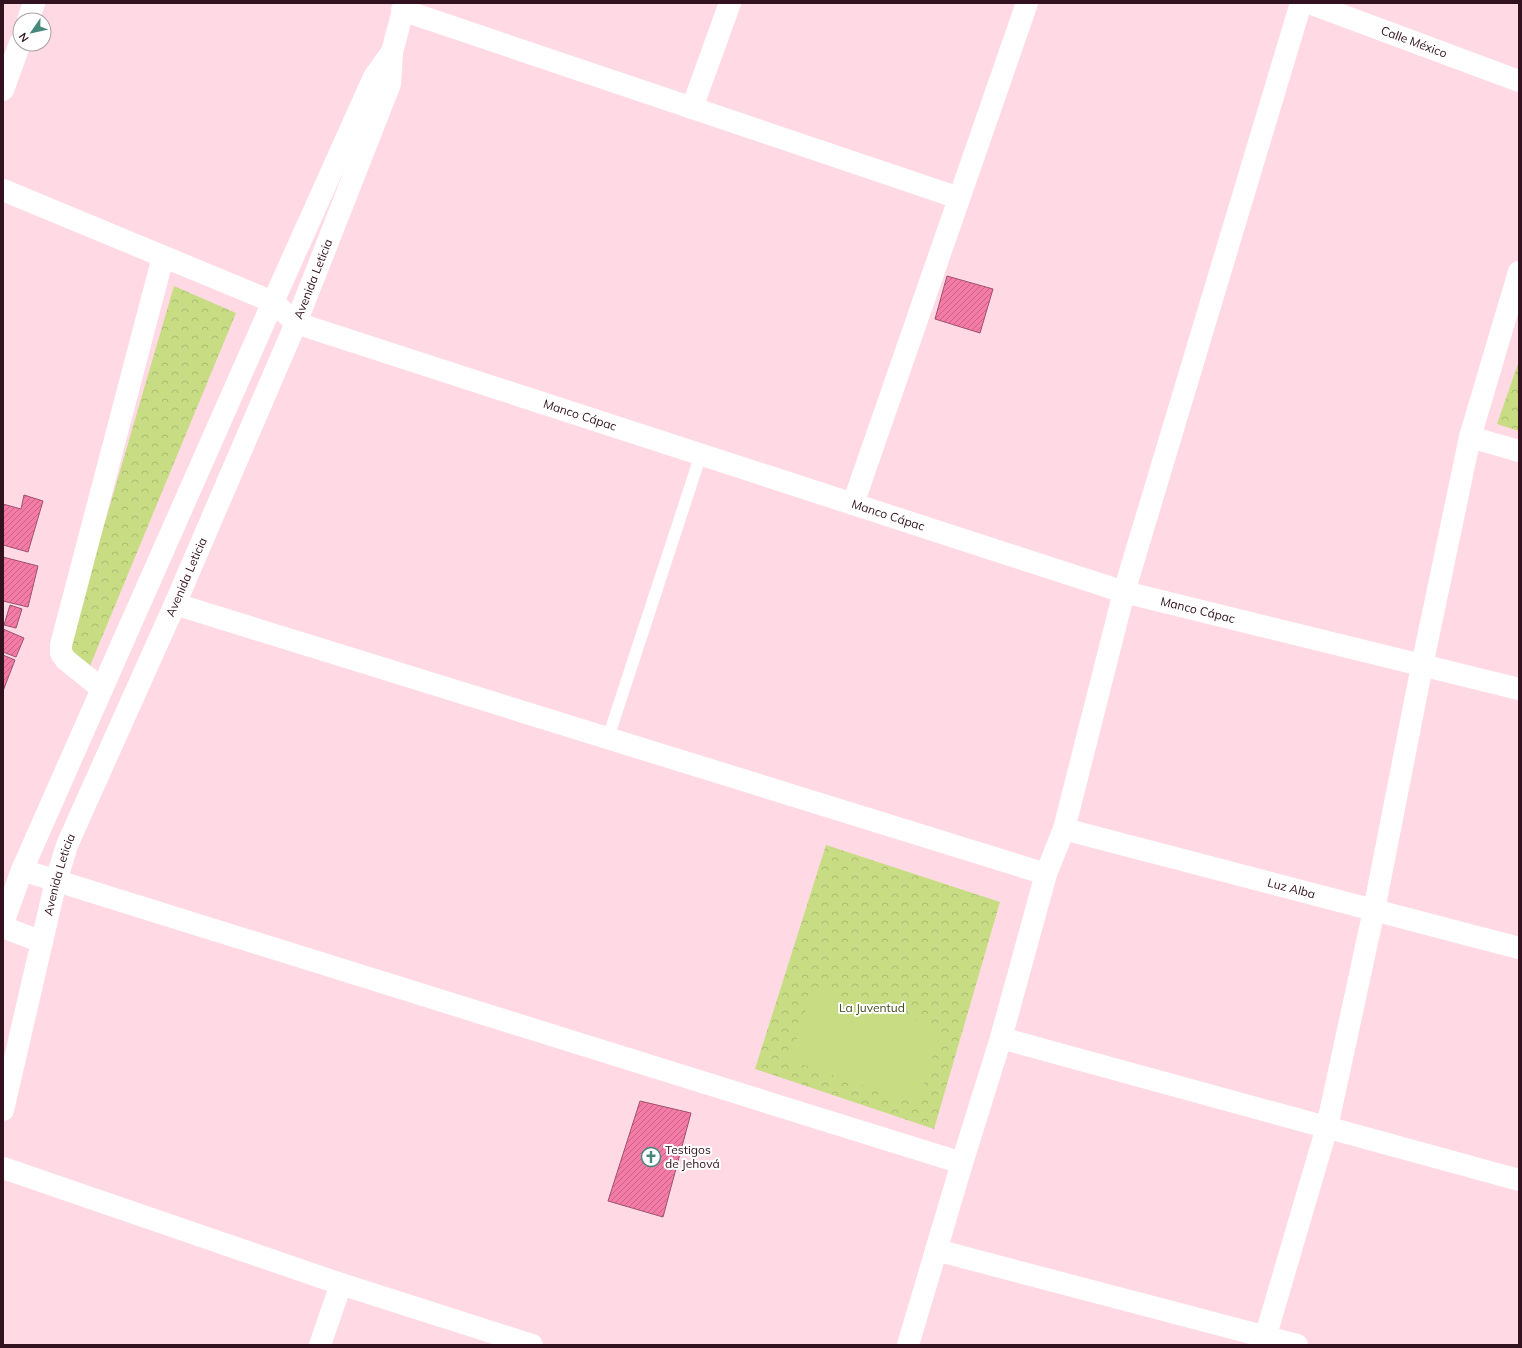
<svg xmlns="http://www.w3.org/2000/svg" width="1522" height="1348" font-family="Mulish,sans-serif">
  <style>
    .park { fill: url(#park-crowns) }
    .garden { fill: #c8dc84 }
    .building { fill: url(#building-hatch); stroke: #a0516d }
    .lines { fill: none; stroke-linecap: round; stroke-linejoin: round }
    .lane { stroke: #fff; stroke-width: 12 }
    .street { stroke: #fff; stroke-width: 22 }
    .secondary { stroke: #fff; stroke-width: 22 }
    .labels { text-anchor: middle; stroke-width: 4; stroke-linejoin: round; paint-order: stroke }
    .street-label { font-size: 12px; fill: #32121e; stroke: #fff }
    .park-label { font-size: 12px; fill: #434d1a; stroke: #fff }
    .poi-label { font-size: 12px; fill: #32121e; stroke: #fff; text-anchor: start }
  </style>
  <defs>
    <pattern id="park-crowns" width="20" height="18" patternUnits="userSpaceOnUse"><rect width="20" height="18" fill="#c8dc84"/><path d="M2 6a3 3 0 1 1 6 0M12 15a3 3 0 1 1 6 0" fill="none" stroke="#acbc72"/></pattern>
    <pattern id="building-hatch" width="6" height="6" patternUnits="userSpaceOnUse"><rect width="6" height="6" fill="#f47ba6"/><path d="M-1 1l2-2M0 6l6-6M5 7l2-2" fill="none" stroke="#c66387"/></pattern>
  </defs>
  <rect width="100%" height="100%" fill="#ffdae4"/>
  <!-- park -->
  <g class="park">
    <polygon points="174,286 236,313 90,666 68,649"/>
    <polygon points="1519,361 1519,431 1497,424"/>
    <polygon points="826,845 1000,902 934,1129 755,1069"/>
  </g>
  <!-- garden -->
  <polygon class="garden" points="813,988 942,1028 917,1104 790,1060"/>
  <!-- building -->
  <g class="building">
    <polygon points="947,276 993,289 980,333 935,319"/>
    <polygon points="24,495 43,501 28,552 3,545 3,504 21,509"/>
    <polygon points="3,557 38,566 28,607 3,601"/>
    <polygon points="10,605 22,609 16,628 4,625"/>
    <polygon points="3,629 24,638 16,657 3,652"/>
    <polygon points="3,655 15,660 3,691"/>
    <polygon points="640,1101 691,1113 663,1217 608,1201"/>
  </g>
  <g class="lines">
    <!-- lane -->
    <polyline class="lane" points="608,738 701,454"/>
    <!-- street -->
    <g class="street">
      <path id="s1" d="M 1309,3 L 1519,81"/>
      <polyline points="402,10 959,198"/>
      <polyline points="28,20 34,3"/>
      <polyline points="3,90 20,43"/>
      <polyline points="692,108 730,3"/>
      <path id="s2" d="M 3,190 L 273,302 L 296,323 L 1124,592 L 1519,689"/>
      <polyline points="1470,437 1519,451"/>
      <polyline points="853,504 1027,3"/>
      <polyline points="175,604 1046,874"/>
      <polyline points="102,689 66,660 61,653 61,645 163,257"/>
      <path id="s3" d="M 1064,829 L 1519,948"/>
      <polyline points="22,870 962,1163"/>
      <polyline points="3,927 42,942"/>
      <polyline points="1001,1038 1519,1180"/>
      <polyline points="3,1168 341,1284 532,1345"/>
      <polyline points="936,1250 1297,1345"/>
      <polyline points="320,1345 341,1284"/>
      <polyline points="908,1345 962,1163 1001,1038 1046,874 1064,829 1124,592 1301,3"/>
      <polyline points="1263,1345 1327,1127 1374,910 1422,666 1470,437 1519,272"/>
    </g>
    <!-- secondary -->
    <g class="secondary">
      <polyline points="3,923 22,870 273,302 374,77 392,52"/>
      <path id="s4" d="M 3,1110 L 56,881 L 67,845 L 175,604 L 296,323 L 390,84 L 392,52 L 405,3"/>
    </g>
  </g>
  <!-- icons -->
  <defs>
    <symbol id="church-ring" viewBox="-11 -11 22 22"><circle r="9.5" fill="#fff" stroke="#46897c" stroke-width="1.5"/><path d="M-1.2-6h2.4v3.5h3.3v2.4h-3.3V6h-2.4V-.1h-3.3v-2.4h3.3Z" fill="#46897c"/></symbol>
  </defs>
  <g fill-rule="evenodd">
    <use href="#church-ring" x="640" y="1146" width="22" height="22"/>
  </g>
  <g class="labels">
    <!-- street labels -->
    <g class="street-label">
      <text dy="4" stroke="none"><textPath href="#s1" startOffset="112">Calle México</textPath></text>
      <text dy="4" stroke="none"><textPath href="#s4" startOffset="890">Avenida Leticia</textPath></text>
      <text dy="4" stroke="none"><textPath href="#s2" startOffset="622">Manco Cápac</textPath></text>
      <text dy="4" stroke="none"><textPath href="#s2" startOffset="946">Manco Cápac</textPath></text>
      <text dy="4" stroke="none"><textPath href="#s4" startOffset="566">Avenida Leticia</textPath></text>
      <text dy="4" stroke="none"><textPath href="#s2" startOffset="1270">Manco Cápac</textPath></text>
      <text dy="4" stroke="none"><textPath href="#s4" startOffset="242">Avenida Leticia</textPath></text>
      <text dy="4" stroke="none"><textPath href="#s3" startOffset="235">Luz Alba</textPath></text>
    </g>
    <!-- park labels -->
    <g class="park-label">
      <text x="872" y="1012">La Juventud</text>
    </g>
    <!-- poi labels -->
    <g class="poi-label">
      <text x="665" y="1154">Testigos<tspan x="665" dy="14">de Jehová</tspan></text>
    </g>
  </g>
  <!-- border -->
  <rect width="1522" height="1348" fill="none" stroke="#32121e" stroke-width="8"/>
  <!-- north arrow -->
  <g transform="translate(32 32) rotate(236)"><circle r="19" fill="#ffffff" stroke="#ada0a5"/>
  <path d="M0-3L7 15L0 10L-7 15Z" fill="#46897c"/>
  <text y="-6" font-size="11" font-weight="bold" text-anchor="middle" fill="#32121e">N</text>
  </g>
</svg>
